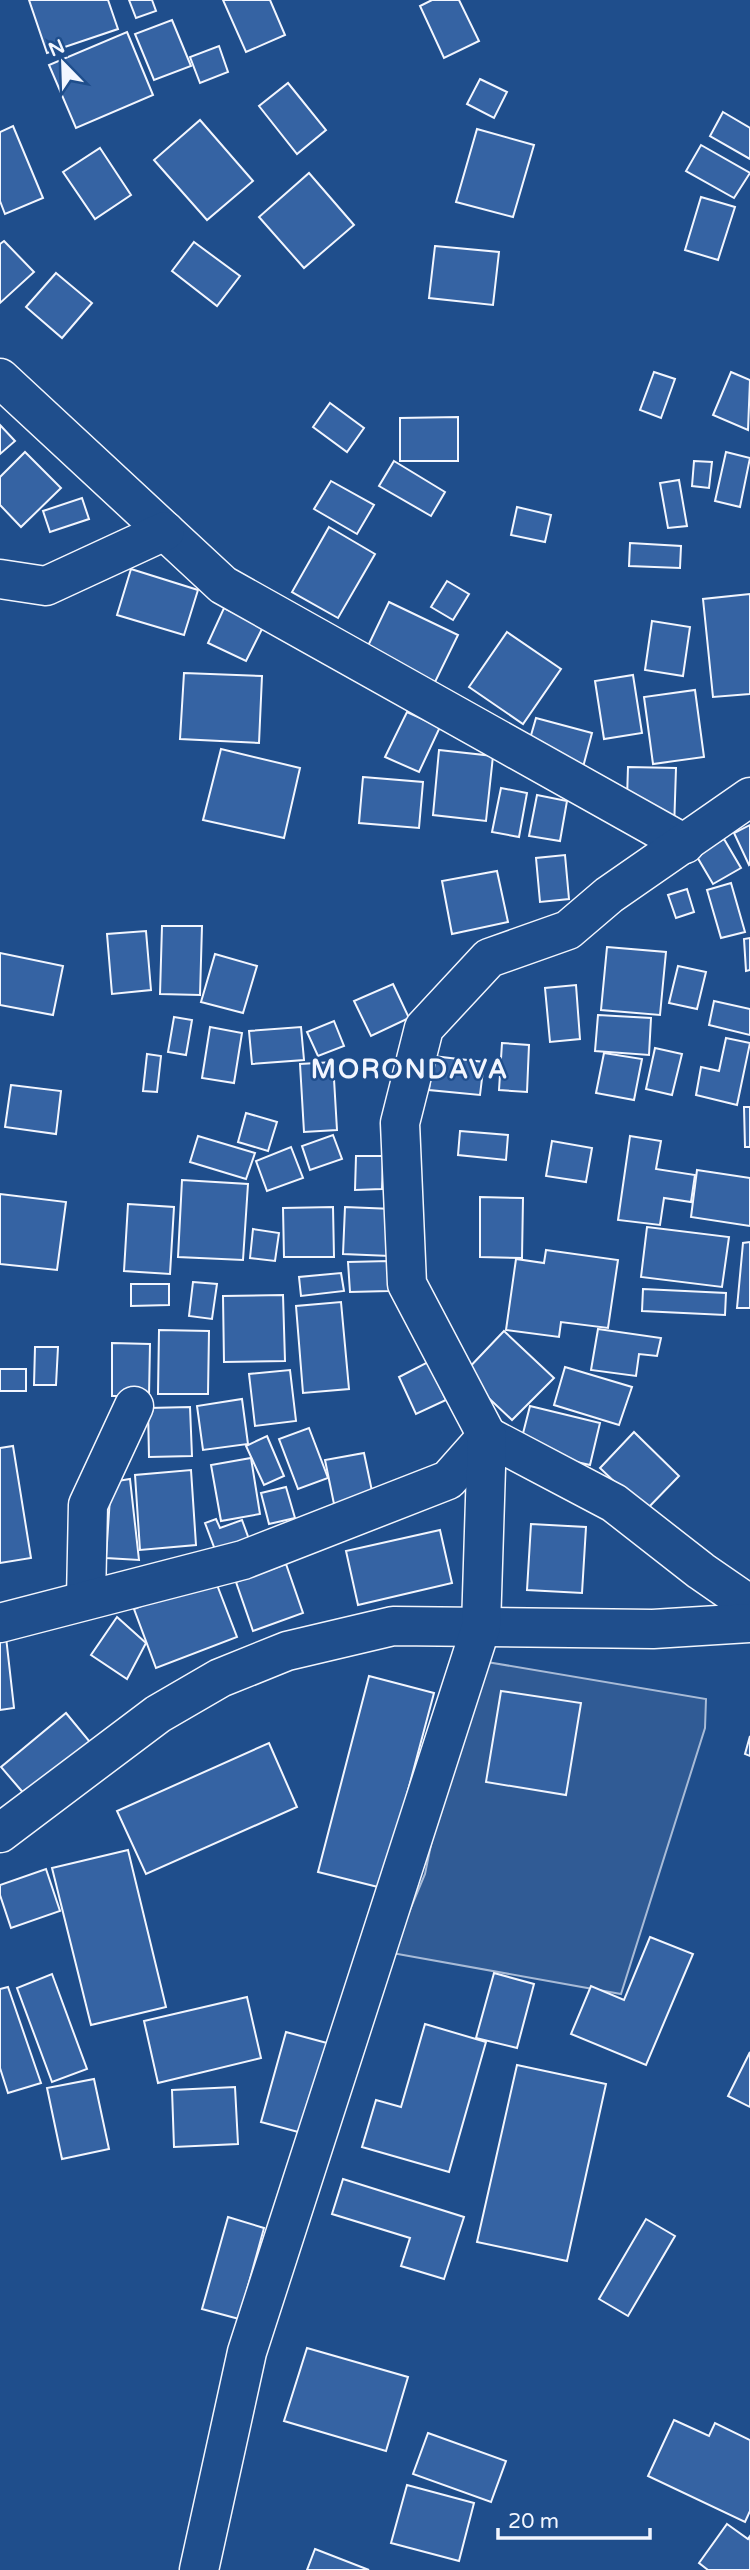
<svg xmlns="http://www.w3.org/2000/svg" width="750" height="2570" font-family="'Varela Round',sans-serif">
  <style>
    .built { fill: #305b95; stroke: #a8bbd7; stroke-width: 2 }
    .building { fill: #3563a3; stroke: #f2f6ff; stroke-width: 2 }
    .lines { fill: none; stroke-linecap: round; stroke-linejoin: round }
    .minor-casing { stroke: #f2f6ff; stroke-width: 41 }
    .minor { stroke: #1f4e8c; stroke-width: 38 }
    .labels { text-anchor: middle; stroke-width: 5; stroke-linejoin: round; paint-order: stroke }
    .district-label { font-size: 26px; font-weight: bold; letter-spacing: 2px; fill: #f2f6ff; stroke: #1f4e8c }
  </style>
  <rect width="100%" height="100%" fill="#1f4e8c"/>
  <!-- built -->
  <polygon class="built" points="487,1662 706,1699 705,1728 621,1994 392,1953 425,1874 449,1757"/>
  <!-- building -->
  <g class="building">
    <polygon points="29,0 108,0 118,29 47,53"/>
    <polygon points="129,0 152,0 156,11 136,18"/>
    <polygon points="223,0 270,0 285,35 246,52"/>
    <polygon points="432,0 459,0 479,41 444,58 420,6"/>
    <polygon points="172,20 191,66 154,80 135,34"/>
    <polygon points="127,32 153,95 76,128 49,65"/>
    <polygon points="219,46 228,72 200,83 190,57"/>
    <polygon points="480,79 507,92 494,118 467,104"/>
    <polygon points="288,83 326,130 297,154 259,106"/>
    <polygon points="723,112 750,128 750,159 710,136"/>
    <polygon points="200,120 253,181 207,220 154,160"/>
    <polygon points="13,126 43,198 5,214 0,201 0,132"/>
    <polygon points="477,129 534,145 513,217 456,202"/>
    <polygon points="701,145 750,173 734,198 686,171"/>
    <polygon points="100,148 131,195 95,219 63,172"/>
    <polygon points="309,173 354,225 304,268 259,217"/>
    <polygon points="701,197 735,207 718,260 685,250"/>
    <polygon points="4,241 34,272 0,303 0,244"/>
    <polygon points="194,242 240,276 217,306 172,271"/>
    <polygon points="435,246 499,252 493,305 429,298"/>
    <polygon points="56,273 92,303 62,338 26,307"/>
    <polygon points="654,372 675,379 661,418 640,410"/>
    <polygon points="731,372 750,380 748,430 713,415"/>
    <polygon points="330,403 364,428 347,452 313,427"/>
    <polygon points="458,417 458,461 400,461 400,418"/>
    <polygon points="0,425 15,441 0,454"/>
    <polygon points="25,452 61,488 21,527 0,505 0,477"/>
    <polygon points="726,452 750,458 740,507 715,501"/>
    <polygon points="394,461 445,492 431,516 379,486"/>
    <polygon points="694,461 712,462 709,488 692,486"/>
    <polygon points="679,480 687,526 668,528 660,483"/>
    <polygon points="331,481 374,505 357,534 314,509"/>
    <polygon points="82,498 89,519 50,532 43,511"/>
    <polygon points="517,507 551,515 545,542 511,535"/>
    <polygon points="329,527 375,554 338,618 292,592"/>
    <polygon points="630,543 681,546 680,568 629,566"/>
    <polygon points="131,569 198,590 184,635 117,615"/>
    <polygon points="447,581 469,594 453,620 431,607"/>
    <polygon points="750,594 750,694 713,697 703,599"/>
    <polygon points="389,602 458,635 435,682 366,650"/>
    <polygon points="224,608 263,627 246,661 208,643"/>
    <polygon points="652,621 690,627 683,676 645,670"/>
    <polygon points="507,632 561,669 523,724 469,687"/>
    <polygon points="184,673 262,676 259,743 180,739"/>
    <polygon points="633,675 642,733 604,739 595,681"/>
    <polygon points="695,690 704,757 653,764 644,697"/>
    <polygon points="407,712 440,727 419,772 385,757"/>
    <polygon points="536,718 592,733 582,771 525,756"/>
    <polygon points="221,749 300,768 284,838 203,820"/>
    <polygon points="439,750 493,756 486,821 433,815"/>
    <polygon points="628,767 676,768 674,830 626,830"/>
    <polygon points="363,777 423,782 419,828 359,823"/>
    <polygon points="501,788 527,793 519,837 492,832"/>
    <polygon points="537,795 567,801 560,841 529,836"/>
    <polygon points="750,825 750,864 749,865 734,833"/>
    <polygon points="724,839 741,868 713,884 696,855"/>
    <polygon points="565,855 569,899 540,902 536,858"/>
    <polygon points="497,871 508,922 452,934 442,881"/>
    <polygon points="731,883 745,932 721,938 707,890"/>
    <polygon points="687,889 694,912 676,918 668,895"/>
    <polygon points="162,926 202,926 200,995 160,994"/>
    <polygon points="146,931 151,990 112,994 107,934"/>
    <polygon points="750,938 750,970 746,971 744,939"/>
    <polygon points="607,947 666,952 660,1015 601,1010"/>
    <polygon points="0,953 63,966 53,1015 0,1005"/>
    <polygon points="215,954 257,966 243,1013 201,1002"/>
    <polygon points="678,966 706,972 697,1009 669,1003"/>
    <polygon points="393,984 409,1018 371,1036 354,1001"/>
    <polygon points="576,985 580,1039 550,1042 545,988"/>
    <polygon points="714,1001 750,1009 750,1035 709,1025"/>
    <polygon points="598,1015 651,1018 649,1055 595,1051"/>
    <polygon points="174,1017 192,1020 186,1055 168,1052"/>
    <polygon points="334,1021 344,1046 318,1056 307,1032"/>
    <polygon points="210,1027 242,1033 234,1083 202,1078"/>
    <polygon points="301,1027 304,1060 252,1064 249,1031"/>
    <polygon points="726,1038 750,1043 737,1105 696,1095 701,1067 719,1071"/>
    <polygon points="502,1043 529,1045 527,1092 499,1090"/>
    <polygon points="655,1048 682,1054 672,1095 646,1089"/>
    <polygon points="604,1053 642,1059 634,1100 596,1093"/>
    <polygon points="147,1054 161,1056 157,1092 143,1091"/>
    <polygon points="433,1056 484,1062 480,1095 429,1090"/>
    <polygon points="333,1062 337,1130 304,1132 300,1064"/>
    <polygon points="11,1085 61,1091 56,1134 5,1127"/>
    <polygon points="744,1107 750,1107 750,1147 745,1147"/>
    <polygon points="246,1113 277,1122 268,1151 238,1142"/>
    <polygon points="460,1131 508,1135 506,1160 458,1155"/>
    <polygon points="333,1135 342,1159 310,1170 302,1146"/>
    <polygon points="198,1136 255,1153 246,1179 190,1162"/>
    <polygon points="630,1136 661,1141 656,1169 695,1175 691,1202 664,1198 660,1225 618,1220"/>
    <polygon points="552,1141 592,1148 586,1182 546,1176"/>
    <polygon points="291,1147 303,1178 267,1191 256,1161"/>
    <polygon points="356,1156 383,1156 382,1189 355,1190"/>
    <polygon points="697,1170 750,1178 750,1226 691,1217"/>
    <polygon points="182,1180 248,1184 243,1260 178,1257"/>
    <polygon points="0,1194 66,1202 57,1270 0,1264"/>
    <polygon points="480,1197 523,1198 522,1258 480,1257"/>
    <polygon points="128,1204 174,1207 170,1274 124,1271"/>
    <polygon points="333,1207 334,1257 284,1257 283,1208"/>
    <polygon points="345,1207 393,1209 390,1256 343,1254"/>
    <polygon points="647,1227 729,1237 722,1287 641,1277"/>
    <polygon points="253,1229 279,1233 275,1261 250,1258"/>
    <polygon points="750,1242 750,1308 737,1308 743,1243"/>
    <polygon points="546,1250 618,1260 608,1328 561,1322 559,1337 506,1330 516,1259 544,1263"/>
    <polygon points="389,1261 389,1291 350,1292 348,1262"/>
    <polygon points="341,1273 344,1291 301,1296 299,1277"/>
    <polygon points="193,1282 217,1284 212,1319 189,1316"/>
    <polygon points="131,1284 169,1284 169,1305 131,1306"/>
    <polygon points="643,1289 726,1293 725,1315 642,1311"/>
    <polygon points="283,1295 285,1361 224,1362 223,1296"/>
    <polygon points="341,1302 349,1389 303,1393 296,1306"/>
    <polygon points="598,1329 661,1338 657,1356 639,1354 636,1376 591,1370"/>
    <polygon points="159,1330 209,1331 208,1394 158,1394"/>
    <polygon points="504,1331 554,1378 512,1420 463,1374"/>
    <polygon points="112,1343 150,1344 149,1396 112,1396"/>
    <polygon points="35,1347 58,1347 56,1385 34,1385"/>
    <polygon points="428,1362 446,1400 416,1414 399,1377"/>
    <polygon points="565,1367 632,1387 619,1425 554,1405"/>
    <rect x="0" y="1369" width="26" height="22"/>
    <polygon points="290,1370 296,1421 255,1426 249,1374"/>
    <polygon points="242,1399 248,1444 203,1450 197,1406"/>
    <polygon points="530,1406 600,1423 590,1465 519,1449"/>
    <polygon points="190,1407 192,1456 149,1457 148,1408"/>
    <polygon points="309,1428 328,1478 298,1489 279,1439"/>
    <polygon points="634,1432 679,1476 645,1511 600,1468"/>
    <polygon points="267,1436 284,1476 264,1485 246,1446"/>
    <polygon points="13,1446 31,1558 0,1563 0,1448"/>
    <polygon points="364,1453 373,1496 334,1504 325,1460"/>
    <polygon points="251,1458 260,1514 221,1521 211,1465"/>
    <polygon points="191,1470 196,1545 140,1550 135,1475"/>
    <polygon points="130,1479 139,1560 106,1558 111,1482"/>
    <polygon points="286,1487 295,1518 269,1524 261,1493"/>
    <polygon points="216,1519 220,1528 242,1520 250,1542 217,1555 205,1523"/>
    <polygon points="531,1524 586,1527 582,1593 527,1590"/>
    <polygon points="440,1530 452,1583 358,1605 346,1551"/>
    <polygon points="286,1564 303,1613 253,1631 236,1582"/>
    <polygon points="214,1577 237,1637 156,1668 134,1609"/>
    <polygon points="117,1617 146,1643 127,1679 91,1655"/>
    <polygon points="5,1628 14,1708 0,1710 0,1629"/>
    <polygon points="369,1676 434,1693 382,1888 318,1872"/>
    <polygon points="501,1691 581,1703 566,1795 486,1782"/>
    <polygon points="66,1713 90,1742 26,1796 1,1767"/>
    <polygon points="750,1736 750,1756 745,1754"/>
    <polygon points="269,1743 297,1807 146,1874 117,1811"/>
    <polygon points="128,1850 166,2007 91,2025 52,1868"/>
    <polygon points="46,1869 60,1911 11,1928 0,1895 0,1885"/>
    <polygon points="650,1937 693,1954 646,2065 571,2034 591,1986 624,2000"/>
    <polygon points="494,1973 534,1984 517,2048 476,2038"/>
    <polygon points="52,1974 87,2069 52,2082 17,1988"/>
    <polygon points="8,1987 41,2083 8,2093 0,2068 0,1989"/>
    <polygon points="247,1997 261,2058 158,2083 144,2021"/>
    <polygon points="425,2024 486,2042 449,2172 362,2147 376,2100 401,2107"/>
    <polygon points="286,2032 327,2043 302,2133 261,2122"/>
    <polygon points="750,2052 750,2107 728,2096"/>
    <polygon points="517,2065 606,2084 567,2261 477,2242"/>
    <polygon points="94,2079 109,2149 62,2159 47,2088"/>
    <polygon points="235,2087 238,2144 174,2147 172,2090"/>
    <polygon points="343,2179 464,2217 444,2279 401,2266 410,2238 332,2214"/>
    <polygon points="228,2217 264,2228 239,2319 202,2309"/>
    <polygon points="646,2219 675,2236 628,2316 599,2299"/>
    <polygon points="307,2348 408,2377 386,2451 284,2421"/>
    <polygon points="674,2420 709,2436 715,2423 750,2440 750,2511 745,2522 648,2476"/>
    <polygon points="428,2433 506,2461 491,2502 413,2474"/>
    <polygon points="407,2485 474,2503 459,2561 391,2543"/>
    <polygon points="727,2524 748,2539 750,2536 750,2570 708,2570 699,2563"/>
    <polygon points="315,2549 369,2570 307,2570"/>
  </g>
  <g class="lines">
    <defs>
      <g id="minor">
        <polyline points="0,378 223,585 685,844"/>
        <polyline points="0,579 46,586 165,531"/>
        <polyline points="487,1436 614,1503 701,1571 750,1605"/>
        <polyline points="86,1599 88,1505 134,1406"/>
        <polyline points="0,1623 243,1560 448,1480 487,1436"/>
        <polyline points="0,1833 158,1714 220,1678 287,1651 393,1626 653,1629 750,1623"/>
        <polyline points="199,2570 247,2352 481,1627 487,1436 407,1284 400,1123 424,1028 489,958 568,930 609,895 750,797"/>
      </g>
    </defs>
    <!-- minor casing -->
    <use href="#minor" class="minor-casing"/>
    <!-- minor -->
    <use href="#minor" class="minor"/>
  </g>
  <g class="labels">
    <!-- district labels -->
    <g class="district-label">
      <text x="410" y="1078">MORONDAVA</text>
    </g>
  </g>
  <!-- north arrow -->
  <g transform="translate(63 63) rotate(337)" stroke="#1f4e8c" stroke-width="5" paint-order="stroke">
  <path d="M0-5L12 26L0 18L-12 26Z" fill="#f2f6ff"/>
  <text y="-10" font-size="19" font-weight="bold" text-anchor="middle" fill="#f2f6ff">N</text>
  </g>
  <!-- scale -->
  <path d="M498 2528v10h152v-10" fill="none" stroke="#f2f6ff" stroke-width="3.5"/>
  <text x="508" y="2528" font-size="21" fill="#f2f6ff" stroke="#1f4e8c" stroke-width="5" paint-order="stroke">20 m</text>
</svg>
